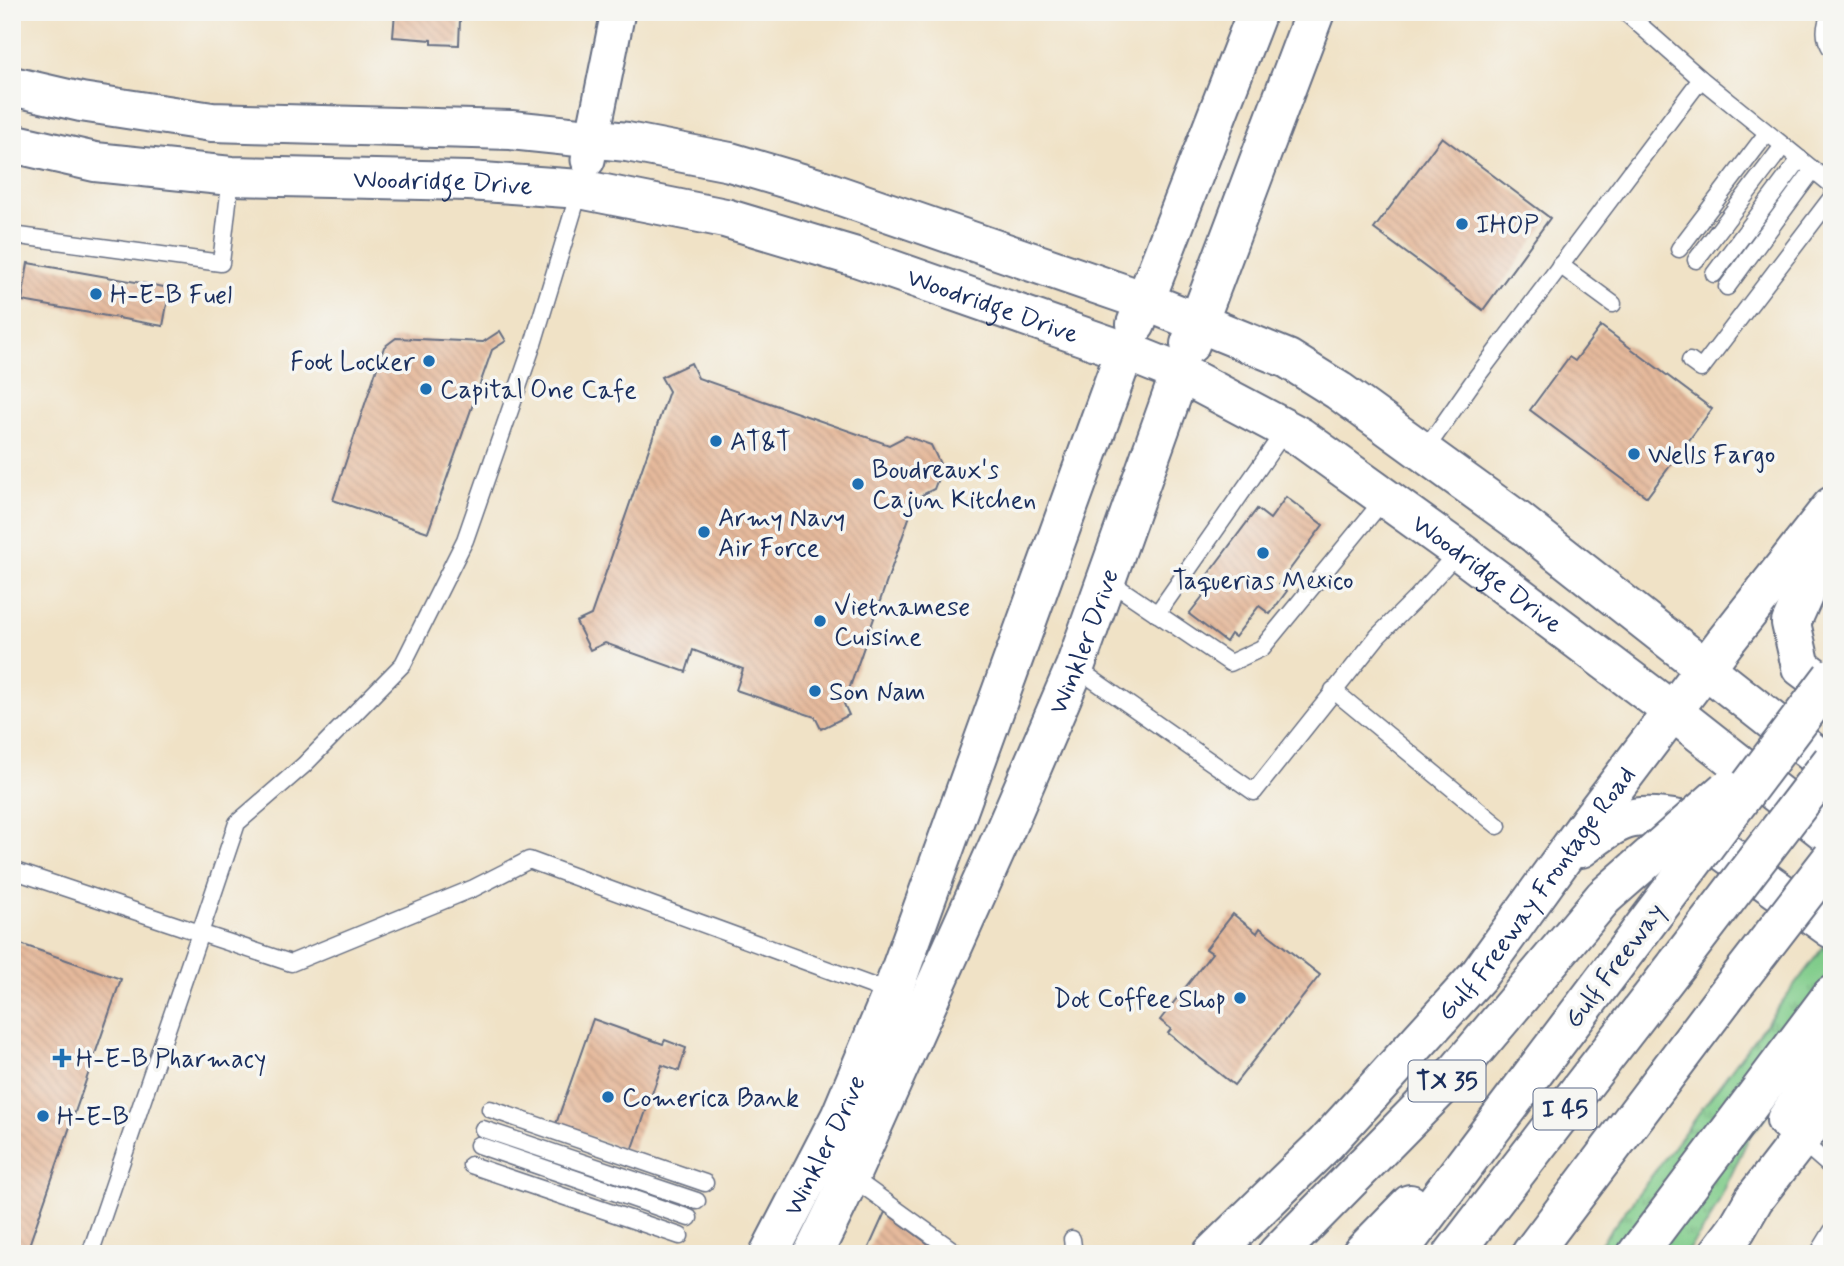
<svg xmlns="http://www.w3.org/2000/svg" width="1844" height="1266" font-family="Mynerve,sans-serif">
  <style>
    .grass { fill: url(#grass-tufts); stroke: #4e7e74; stroke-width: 2 }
    .building { fill: url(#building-back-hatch) }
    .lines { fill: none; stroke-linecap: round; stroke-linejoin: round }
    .service-casing { stroke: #666e82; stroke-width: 19 }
    .minor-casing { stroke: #666e82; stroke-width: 37 }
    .tertiary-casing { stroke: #666e82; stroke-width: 42 }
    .secondary-casing { stroke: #666e82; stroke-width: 42 }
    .motorway-casing { stroke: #666e82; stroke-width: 42 }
    .service { stroke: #fff; stroke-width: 16 }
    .minor { stroke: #fff; stroke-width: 33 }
    .tertiary { stroke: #fff; stroke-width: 38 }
    .secondary { stroke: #fff; stroke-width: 38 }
    .motorway { stroke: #fff; stroke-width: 38 }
    .motorway-bridge-casing { stroke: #666e82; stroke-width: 42; stroke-linecap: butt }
    .motorway-bridge { stroke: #fff; stroke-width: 38 }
    .poi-dot { fill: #1f6fb2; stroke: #f6f6f2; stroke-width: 2.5 }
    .labels { text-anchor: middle; stroke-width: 7; stroke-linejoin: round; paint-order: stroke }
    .shield { fill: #f6f6f2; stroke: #5d6b8a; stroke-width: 2 }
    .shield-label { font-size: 24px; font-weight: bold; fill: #1b2f5e }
    .street-label { font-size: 26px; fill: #1b2f5e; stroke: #f6f6f2 }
    .poi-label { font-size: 26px; fill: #1b2f5e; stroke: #f6f6f2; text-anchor: start }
  </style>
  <defs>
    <pattern id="grass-tufts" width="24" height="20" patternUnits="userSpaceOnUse" patternTransform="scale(1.75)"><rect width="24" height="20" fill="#80cc8a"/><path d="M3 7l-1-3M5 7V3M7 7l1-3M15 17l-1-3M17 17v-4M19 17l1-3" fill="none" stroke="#68a674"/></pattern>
    <pattern id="building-back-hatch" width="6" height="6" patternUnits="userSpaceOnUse" patternTransform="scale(1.75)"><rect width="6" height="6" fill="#e5b99b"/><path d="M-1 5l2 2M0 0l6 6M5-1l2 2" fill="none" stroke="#c49f88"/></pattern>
  </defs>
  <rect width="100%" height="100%" fill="#f6f6f2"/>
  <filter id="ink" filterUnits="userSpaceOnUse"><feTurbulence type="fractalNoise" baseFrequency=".0143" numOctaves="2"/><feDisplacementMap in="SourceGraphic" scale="14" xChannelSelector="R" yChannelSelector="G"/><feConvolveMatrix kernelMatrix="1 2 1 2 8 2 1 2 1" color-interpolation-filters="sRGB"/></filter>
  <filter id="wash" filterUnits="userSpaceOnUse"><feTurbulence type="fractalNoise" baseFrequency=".00686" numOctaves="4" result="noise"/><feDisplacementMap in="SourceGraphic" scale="28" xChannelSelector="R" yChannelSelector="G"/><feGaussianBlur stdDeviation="1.57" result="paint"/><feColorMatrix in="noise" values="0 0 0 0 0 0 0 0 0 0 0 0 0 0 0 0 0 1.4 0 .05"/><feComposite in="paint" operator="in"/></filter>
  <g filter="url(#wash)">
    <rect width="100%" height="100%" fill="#f0e2c6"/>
    <!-- grass -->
    <polygon class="grass" points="1824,946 1832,963 1832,1028 1815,1059 1749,1137 1709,1222 1685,1254 1593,1254"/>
    <g id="blocks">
      <!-- building -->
      <g class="building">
        <polygon points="395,12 456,12 455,19 460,19 459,45 432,44 432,40 393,37"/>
        <polygon points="1442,137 1550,218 1483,310 1374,229"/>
        <polygon points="28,263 170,288 163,326 22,301"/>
        <polygon points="1601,326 1712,409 1647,497 1530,410 1569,357 1575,361"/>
        <polygon points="500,331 506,341 492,350 428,532 333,500 384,347 396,338 483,342"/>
        <polygon points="691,363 698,378 889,445 906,436 931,445 942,468 934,489 916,498 844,704 849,715 821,729 815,717 736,690 743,669 693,650 686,672 605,643 590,650 576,622 591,615 669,391 661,377"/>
        <polygon points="1286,497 1323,525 1279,584 1287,591 1270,614 1259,606 1235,637 1231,634 1226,642 1189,614 1210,587 1203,581 1257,509 1270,519"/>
        <polygon points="1233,914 1257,933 1260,928 1320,975 1234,1085 1168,1033 1171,1029 1160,1020 1212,953 1206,949"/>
        <polygon points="12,941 121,979 26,1254 12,1254"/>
        <polygon points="593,1019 663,1044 665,1040 686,1048 679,1071 662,1065 632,1151 556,1124"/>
        <polygon points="885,1212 942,1254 866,1254"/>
      </g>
    </g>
  </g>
  <g filter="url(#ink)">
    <use href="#blocks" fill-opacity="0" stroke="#666e82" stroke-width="2"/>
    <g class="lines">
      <defs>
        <g id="service">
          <polyline points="1625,12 1701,79 1832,185"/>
          <path d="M 1831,12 C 1824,27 1823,37 1832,50"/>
          <polyline points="580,189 533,344 465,540 403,664 304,765 237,823 200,933 291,963 474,888 529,860 894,994"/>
          <polyline points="12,235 221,263 231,176"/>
          <polyline points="1679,249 1767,133"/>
          <polyline points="1696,260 1783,146"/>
          <polyline points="1560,265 1613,304"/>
          <polyline points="1714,274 1800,159"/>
          <polyline points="1727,287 1813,170"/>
          <polyline points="1690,361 1701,369 1832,197"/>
          <polyline points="1423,453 1472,383 1701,79"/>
          <polyline points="1106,579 1230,663 1262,648 1385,498"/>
          <polyline points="1157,614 1286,429"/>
          <polyline points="1075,667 1254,792 1378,636 1417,597 1459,551"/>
          <polyline points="1333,690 1498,826"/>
          <polyline points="12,870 200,933 90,1254"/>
          <polyline points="490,1109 705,1183"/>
          <polyline points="483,1129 697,1201"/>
          <polyline points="1800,1140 1832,1168"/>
          <polyline points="478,1145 689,1218"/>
          <polyline points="471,1165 680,1236"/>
          <polyline points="850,1176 958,1254"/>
          <polyline points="1072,1239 1074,1254"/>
          <polyline points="1818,1254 1832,1231"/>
        </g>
        <polyline id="minor" points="588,160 618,12"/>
        <g id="tertiary">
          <path id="s1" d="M 769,1254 L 840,1117 L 892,993 L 1125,351"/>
          <path id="s2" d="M 813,1254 L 839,1201 L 1002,837 L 1075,667 L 1180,373"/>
        </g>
        <g id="secondary">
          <polyline points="12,86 81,102 212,122 511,130 627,142 730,162 818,188 1145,301 1288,359 1339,391 1517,520 1832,768"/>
          <path id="s3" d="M 12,143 L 95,162 L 231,176 L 469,181 L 580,189 L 725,218 L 856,257 L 1125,351 L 1180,373 L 1299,436 L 1459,551 L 1672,711 L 1832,837"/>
          <polyline points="1136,324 1257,12"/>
          <polyline points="1190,344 1315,12"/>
          <polyline points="1832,552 1807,587 1791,623 1801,667 1832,690"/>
          <path d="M 1581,848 C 1621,818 1629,812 1680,820 L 1832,929"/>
          <polyline points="1786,1120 1827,1059 1832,1046"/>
          <path id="s4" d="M 1212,1254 L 1326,1143 L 1478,976 L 1588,823 L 1725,642 L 1832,506"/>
          <polyline points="1718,1254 1736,1230 1754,1199 1832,1098"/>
        </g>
        <g id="motorway">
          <polyline points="1277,1254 1458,1070 1604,897"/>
          <polyline points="1361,1254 1410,1204"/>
          <polyline points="1397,1254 1640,932"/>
          <polyline points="1453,1254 1677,964"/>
          <polyline points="1531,1254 1724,998"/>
          <polyline points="1637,1254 1832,995"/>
        </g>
      </defs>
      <!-- service casing -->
      <use href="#service" class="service-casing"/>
      <!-- minor casing -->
      <use href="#minor" class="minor-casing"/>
      <!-- tertiary casing -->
      <use href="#tertiary" class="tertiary-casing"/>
      <!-- secondary casing -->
      <use href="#secondary" class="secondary-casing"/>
      <!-- motorway casing -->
      <use href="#motorway" class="motorway-casing"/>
      <!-- service -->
      <use href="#service" class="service"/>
      <!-- minor -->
      <use href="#minor" class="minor"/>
      <!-- tertiary -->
      <use href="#tertiary" class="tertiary"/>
      <!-- secondary -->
      <use href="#secondary" class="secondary"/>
      <!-- motorway -->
      <use href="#motorway" class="motorway"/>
      <defs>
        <g id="motorway-bridge">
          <polyline points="1604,897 1726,790"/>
          <polyline points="1640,932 1832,677"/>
          <polyline points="1677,964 1832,761"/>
          <polyline points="1724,998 1832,858"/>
        </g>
      </defs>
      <!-- motorway-bridge casing -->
      <use href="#motorway-bridge" class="motorway-bridge-casing"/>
      <!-- motorway-bridge -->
      <use href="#motorway-bridge" class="motorway-bridge"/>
    </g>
  </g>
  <!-- markers -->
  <g class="poi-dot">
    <circle cx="1462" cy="224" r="7"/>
    <circle cx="96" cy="294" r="7"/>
    <circle cx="429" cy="361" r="7"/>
    <circle cx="426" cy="389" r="7"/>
    <circle cx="716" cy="441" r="7"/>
    <circle cx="1634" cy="454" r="7"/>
    <circle cx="858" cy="484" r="7"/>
    <circle cx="704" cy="532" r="7"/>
    <circle cx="1263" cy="553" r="7"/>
    <circle cx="820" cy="621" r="7"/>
    <circle cx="815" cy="691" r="7"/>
    <circle cx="1240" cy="998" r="7"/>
    <path d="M58.5 1047.5h7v7h7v7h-7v7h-7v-7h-7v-7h7z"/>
    <circle cx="608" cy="1097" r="7"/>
    <circle cx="43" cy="1116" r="7"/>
  </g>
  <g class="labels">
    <!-- shield labels -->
    <g class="shield">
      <rect x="1408.5" y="1060.5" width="77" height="41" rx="5"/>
      <rect x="1533.5" y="1088.5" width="63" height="41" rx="5"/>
    </g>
    <g class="shield-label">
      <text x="1447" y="1089">TX 35</text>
      <text x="1565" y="1117">I 45</text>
    </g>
    <!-- street labels -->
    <g class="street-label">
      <text dy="9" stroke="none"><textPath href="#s3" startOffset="434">Woodridge Drive</textPath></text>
      <text dy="9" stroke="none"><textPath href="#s3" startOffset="1001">Woodridge Drive</textPath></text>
      <text dy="9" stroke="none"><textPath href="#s3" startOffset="1568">Woodridge Drive</textPath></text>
      <text dy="9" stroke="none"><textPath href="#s2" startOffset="670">Winkler Drive</textPath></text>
      <text dy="9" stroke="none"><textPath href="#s4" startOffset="486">Gulf Freeway Frontage Road</textPath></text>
      <text transform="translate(1614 965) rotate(-53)" y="9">Gulf Freeway</text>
      <text dy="9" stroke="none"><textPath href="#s1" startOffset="122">Winkler Drive</textPath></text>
    </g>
    <!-- poi labels -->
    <g class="poi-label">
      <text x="1476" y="233">IHOP</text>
      <text x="110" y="303">H-E-B Fuel</text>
      <text x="415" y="370" text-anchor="end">Foot Locker</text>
      <text x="440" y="398">Capital One Cafe</text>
      <text x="730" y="450">AT&amp;T</text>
      <text x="1648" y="463">Wells Fargo</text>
      <text x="872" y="478">Boudreaux's<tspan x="872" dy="30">Cajun Kitchen</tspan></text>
      <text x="718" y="526">Army Navy<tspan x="718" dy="30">Air Force</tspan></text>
      <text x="1263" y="589" text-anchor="middle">Taquerias Mexico</text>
      <text x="834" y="615">Vietnamese<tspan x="834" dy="30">Cuisine</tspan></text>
      <text x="829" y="700">Son Nam</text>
      <text x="1226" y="1007" text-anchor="end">Dot Coffee Shop</text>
      <text x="76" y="1067">H-E-B Pharmacy</text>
      <text x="622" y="1106">Comerica Bank</text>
      <text x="57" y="1125">H-E-B</text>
    </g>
  </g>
  <!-- margin -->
  <rect width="1844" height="1266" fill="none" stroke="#f6f6f2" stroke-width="42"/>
</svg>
